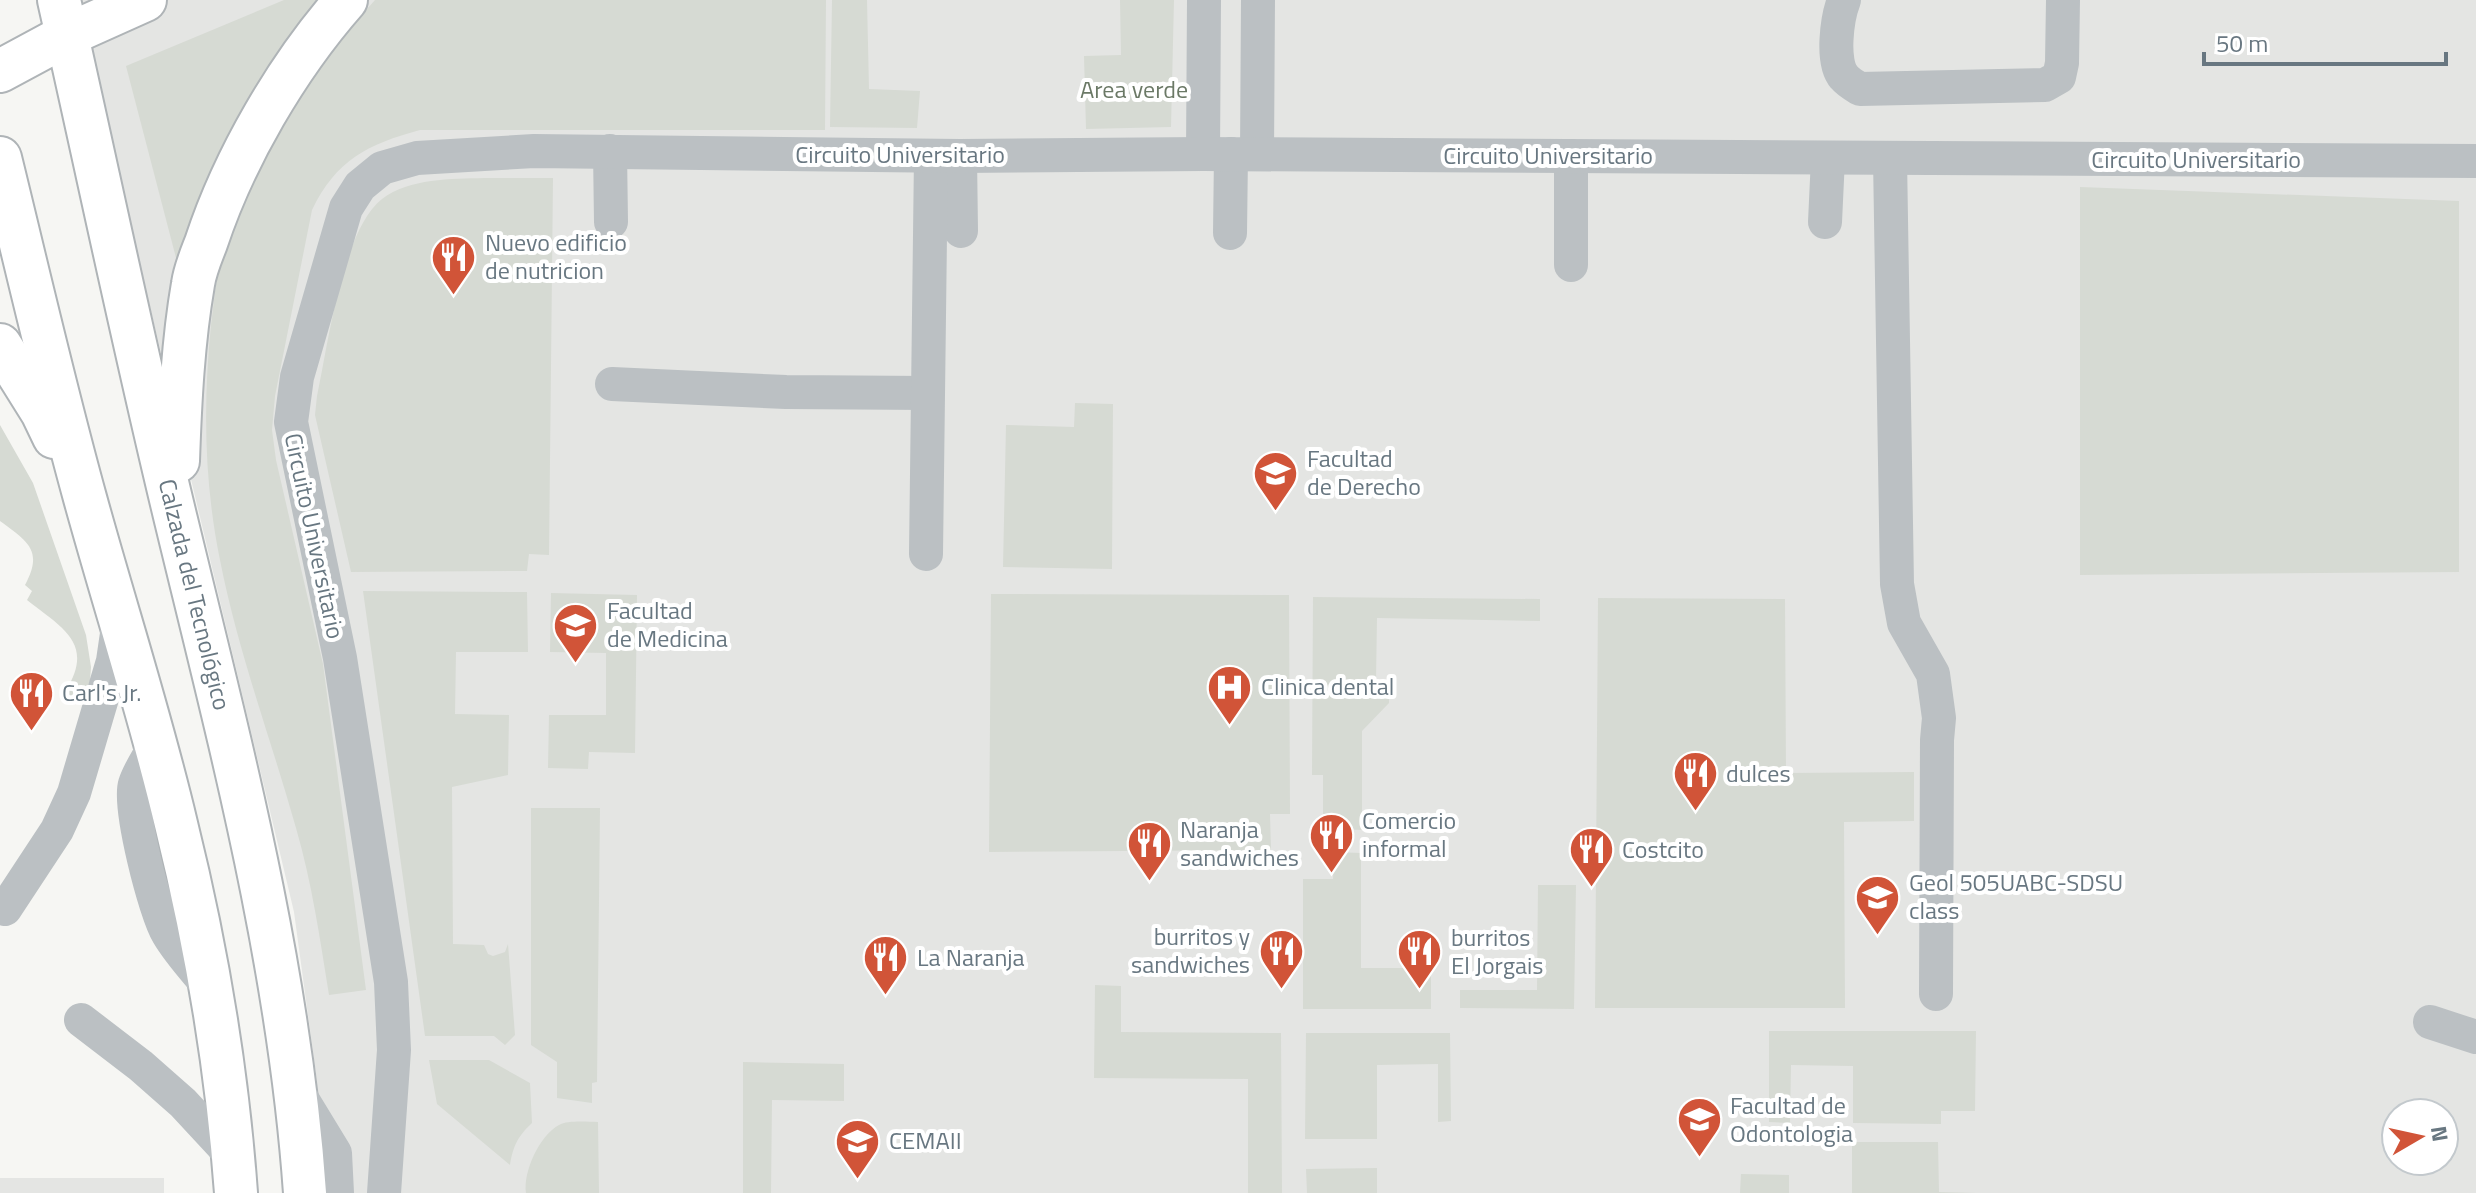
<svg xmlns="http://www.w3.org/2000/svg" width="2476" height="1193" font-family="'Titillium Web',sans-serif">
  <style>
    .built { fill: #e4e5e3; fill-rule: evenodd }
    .green { fill: #d6dad3 }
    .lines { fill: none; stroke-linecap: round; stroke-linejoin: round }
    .major-casing { stroke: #afb4b7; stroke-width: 46 }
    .minor { stroke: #bbc0c3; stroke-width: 34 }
    .major { stroke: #fff; stroke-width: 42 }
    .labels { text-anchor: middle; stroke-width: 8; stroke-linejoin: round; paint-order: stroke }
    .park-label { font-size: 24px; fill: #6b7966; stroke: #fff }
    .street-label { font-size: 24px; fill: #687781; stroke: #fff }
    .poi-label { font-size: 24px; fill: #687781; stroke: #fff; text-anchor: start }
  </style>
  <rect width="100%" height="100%" fill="#f6f6f3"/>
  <!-- built -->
  <g class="built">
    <path d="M 77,0 L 2476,0 L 2476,1193 L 324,1193 L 316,1074 L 294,912 ZM 2396,1113 L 2444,1113 L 2444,1161 L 2396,1161 Z"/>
    <rect x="0" y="1178" width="164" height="15"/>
  </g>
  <!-- green -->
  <g class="green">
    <polygon points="284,0 327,0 181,277 126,66"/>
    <path d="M 375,0 L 826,0 L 825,130 L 420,130 C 368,144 336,160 312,210 L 275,396 L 272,430 L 276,460 L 323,664 L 366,990 L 329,995 C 320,939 312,883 296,828 C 271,739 238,652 220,560 C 204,482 203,404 211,325 C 214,303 215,280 222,259 C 251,163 308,74 375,0 Z"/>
    <polygon points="832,0 867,0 869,89 920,91 917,128 830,127"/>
    <polygon points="1120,0 1174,0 1171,127 1086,129 1084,56 1121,55"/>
    <path d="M 484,178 L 553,178 L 549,555 L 529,554 L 527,571 L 351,572 L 315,415 L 317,396 C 328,346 342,230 382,199 C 410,178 451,179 484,178 Z"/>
    <polygon points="2080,187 2459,201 2459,572 2080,575"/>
    <polygon points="1075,403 1113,404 1112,569 1003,567 1006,425 1074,427"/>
    <path d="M 0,425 L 33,483 L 86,635 L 91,667 L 90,681 L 80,702 L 65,692 C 96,643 62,628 27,600 L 32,591 L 25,585 C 44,550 27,541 0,521 Z"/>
    <polygon points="363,591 527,592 528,652 456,652 455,714 509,715 508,775 452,787 453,944 484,945 488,954 493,956 505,952 508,944 515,1035 505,1045 494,1036 425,1036"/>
    <polygon points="551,593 637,595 635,753 589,752 588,769 548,768 549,715 606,715 606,653 550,652"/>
    <polygon points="991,594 1289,595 1290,814 1270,814 1271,850 989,852"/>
    <polygon points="1313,597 1540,599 1540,621 1377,618 1376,680 1389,681 1389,703 1362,731 1362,830 1334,829 1334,814 1323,814 1323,775 1312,775"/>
    <polygon points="1598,598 1785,599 1786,773 1914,772 1914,821 1844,822 1845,1008 1595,1008"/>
    <polygon points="531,808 600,808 597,1082 592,1083 592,1103 557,1098 557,1062 531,1045"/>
    <polygon points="1334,852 1361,853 1361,968 1431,968 1431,1009 1303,1009 1303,879 1333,879"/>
    <polygon points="1538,885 1576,885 1574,1009 1460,1008 1460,990 1537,990"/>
    <polygon points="1095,985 1121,986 1121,1032 1281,1033 1282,1193 1248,1193 1248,1079 1094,1078"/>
    <polygon points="1769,1031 1976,1031 1975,1111 1941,1111 1941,1124 1853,1123 1853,1066 1791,1065 1790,1123 1769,1122"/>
    <polygon points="1306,1033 1450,1033 1451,1121 1438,1122 1438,1064 1377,1065 1377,1139 1305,1139"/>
    <path d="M 429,1060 L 489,1060 L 530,1083 L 532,1123 C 518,1136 513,1146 510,1165 L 437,1104 Z"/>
    <polygon points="743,1062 844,1064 844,1101 772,1100 771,1193 743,1193"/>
    <path d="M 598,1122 L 599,1193 L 526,1193 C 523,1172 539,1136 559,1125 C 568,1120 587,1122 598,1122 Z"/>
    <polygon points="1852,1142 1938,1142 1939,1192 1977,1193 1852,1193"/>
    <polygon points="1377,1168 1377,1193 1307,1193 1306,1169"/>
    <polygon points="1741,1174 1789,1175 1789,1193 1740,1193"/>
  </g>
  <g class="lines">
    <defs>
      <g id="major">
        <path id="s1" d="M 59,0 C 98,173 134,347 176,520 C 230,743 289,964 305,1193"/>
        <polyline points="0,71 67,35 145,0"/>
        <path d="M 0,158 C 28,272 54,386 85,498 C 115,607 150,714 176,824 C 206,945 227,1068 236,1193"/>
        <polyline points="0,345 42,412 54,437"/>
        <path d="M 178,461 C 180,402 183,342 193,284 C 195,270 201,256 206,243 C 234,158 287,67 346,0"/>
      </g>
    </defs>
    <!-- major casing -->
    <use href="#major" class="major-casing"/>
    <!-- minor -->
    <g class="minor">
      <path d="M 1844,0 C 1837,18 1831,62 1844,77 C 1848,82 1855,86 1860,89 L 2045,85 L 2059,77 L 2062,63 L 2063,0"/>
      <polyline points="610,151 611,222"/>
      <polyline points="1203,154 1204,0"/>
      <polyline points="1257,154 1258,0"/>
      <polyline points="960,156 961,231"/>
      <polyline points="1890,158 1897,584 1904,623 1933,674 1939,718 1937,740 1936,994"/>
      <polyline points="1825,222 1828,158"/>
      <polyline points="1230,233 1231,154"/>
      <polyline points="1571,265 1571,156"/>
      <polyline points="612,384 786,392 927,393"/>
      <polyline points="926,554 931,156"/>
      <path d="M 155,745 C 149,757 139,771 135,784 C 128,806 155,913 168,934 C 179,953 196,971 210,988"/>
      <polyline points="5,909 57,830 74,793 113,661 119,620"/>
      <polyline points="81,1020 141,1066 183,1103 234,1158"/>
      <polyline points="2430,1022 2476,1037"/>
      <polyline points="296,1089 335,1153 337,1193"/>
      <polyline points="384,1193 394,1050 391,982 340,658 291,422 297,377 346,208 360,186 382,168 417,158 534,151 960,156 1203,154 2476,161"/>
    </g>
    <!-- major -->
    <use href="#major" class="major"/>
  </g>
  <!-- icons -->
  <defs>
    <symbol id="restaurant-pin" viewBox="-11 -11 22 30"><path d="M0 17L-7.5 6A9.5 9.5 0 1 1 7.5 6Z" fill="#d15438" stroke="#fff"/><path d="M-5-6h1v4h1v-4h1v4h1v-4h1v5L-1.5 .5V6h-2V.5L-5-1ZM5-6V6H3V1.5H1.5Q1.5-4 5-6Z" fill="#fff"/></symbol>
    <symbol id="university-pin" viewBox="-11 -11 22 30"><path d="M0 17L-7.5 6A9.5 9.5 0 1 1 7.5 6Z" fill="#d15438" stroke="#fff"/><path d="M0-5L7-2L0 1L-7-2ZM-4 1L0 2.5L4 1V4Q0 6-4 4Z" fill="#fff"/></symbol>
    <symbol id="hospital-pin" viewBox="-11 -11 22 30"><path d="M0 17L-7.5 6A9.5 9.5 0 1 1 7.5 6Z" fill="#d15438" stroke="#fff"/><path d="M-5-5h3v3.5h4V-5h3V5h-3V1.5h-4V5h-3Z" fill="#fff"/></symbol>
  </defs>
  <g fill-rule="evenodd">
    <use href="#restaurant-pin" x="428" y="232" width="51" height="69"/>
    <use href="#university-pin" x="1250" y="448" width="51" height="69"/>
    <use href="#university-pin" x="550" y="600" width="51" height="69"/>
    <use href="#hospital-pin" x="1204" y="662" width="51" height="69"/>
    <use href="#restaurant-pin" x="6" y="668" width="51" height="69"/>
    <use href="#restaurant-pin" x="1670" y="748" width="51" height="69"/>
    <use href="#restaurant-pin" x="1306" y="810" width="51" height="69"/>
    <use href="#restaurant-pin" x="1124" y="818" width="51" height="69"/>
    <use href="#restaurant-pin" x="1566" y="824" width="51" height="69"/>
    <use href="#university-pin" x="1852" y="872" width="51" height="69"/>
    <use href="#restaurant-pin" x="1256" y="926" width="51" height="69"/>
    <use href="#restaurant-pin" x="1394" y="926" width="51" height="69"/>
    <use href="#restaurant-pin" x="860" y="932" width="51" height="69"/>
    <use href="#university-pin" x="1674" y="1094" width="51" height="69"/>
    <use href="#university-pin" x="832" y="1116" width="51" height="69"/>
  </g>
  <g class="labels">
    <!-- park labels -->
    <g class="park-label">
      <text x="1134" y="98">Area verde</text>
    </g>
    <!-- street labels -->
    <g class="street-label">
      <text x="900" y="163">Circuito Universitario</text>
      <text x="1548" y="164">Circuito Universitario</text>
      <text x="2196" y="168">Circuito Universitario</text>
      <text transform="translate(314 536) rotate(78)" y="8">Circuito Universitario</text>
      <text dy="8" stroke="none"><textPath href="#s1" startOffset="610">Calzada del Tecnológico</textPath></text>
    </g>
    <!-- poi labels -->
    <g class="poi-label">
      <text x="485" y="251">Nuevo edificio<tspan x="485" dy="28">de nutricion</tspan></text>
      <text x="1307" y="467">Facultad<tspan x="1307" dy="28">de Derecho</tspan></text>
      <text x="607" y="619">Facultad<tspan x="607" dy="28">de Medicina</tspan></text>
      <text x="1261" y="695">Clinica dental</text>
      <text x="62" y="701">Carl's Jr.</text>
      <text x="1726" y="782">dulces</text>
      <text x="1362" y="829">Comercio<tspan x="1362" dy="28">informal</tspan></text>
      <text x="1180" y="838">Naranja<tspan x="1180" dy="28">sandwiches</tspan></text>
      <text x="1622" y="858">Costcito</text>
      <text x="1909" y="891">Geol 505UABC-SDSU<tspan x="1909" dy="28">class</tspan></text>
      <text x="1250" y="945" text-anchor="end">burritos y<tspan x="1250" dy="28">sandwiches</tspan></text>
      <text x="1451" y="946">burritos<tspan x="1451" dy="28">El Jorgais</tspan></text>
      <text x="917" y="966">La Naranja</text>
      <text x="1730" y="1114">Facultad de<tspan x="1730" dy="28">Odontologia</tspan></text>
      <text x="889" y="1149">CEMAII</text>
    </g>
  </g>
  <!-- north arrow -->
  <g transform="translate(2420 1137) rotate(81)"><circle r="38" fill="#ffffff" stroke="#c3c9cd" stroke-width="2"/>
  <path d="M0-6L14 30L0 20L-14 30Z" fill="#d15438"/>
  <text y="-12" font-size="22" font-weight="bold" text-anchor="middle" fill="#687781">N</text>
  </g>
  <!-- scale -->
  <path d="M2204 52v12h242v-12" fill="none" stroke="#687781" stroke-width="4"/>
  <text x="2216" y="52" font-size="24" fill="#687781" stroke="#ffffff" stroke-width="6" paint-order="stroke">50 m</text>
</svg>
